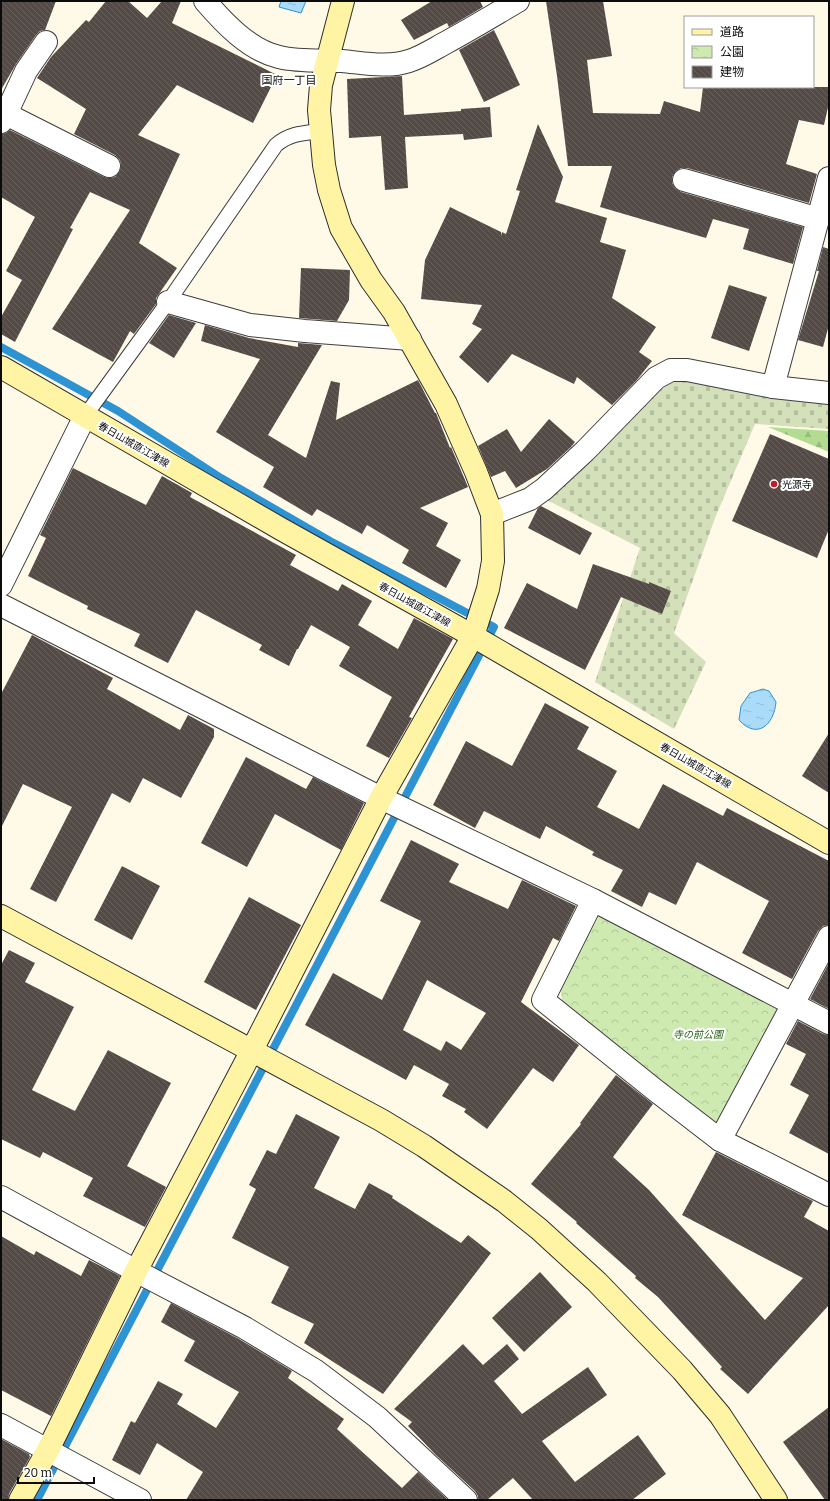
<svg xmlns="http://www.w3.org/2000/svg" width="830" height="1501" font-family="Bitter,'Noto Sans JP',serif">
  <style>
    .forest { fill: url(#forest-firs) }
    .cemetery { fill: url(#cemetery-stones) }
    .park { fill: url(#park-crowns) }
    .water { fill: url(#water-ripples); stroke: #2e93d3 }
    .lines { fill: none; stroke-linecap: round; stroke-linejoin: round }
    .stream { stroke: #2e93d3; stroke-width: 8 }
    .building { fill: url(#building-back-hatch); fill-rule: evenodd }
    .lane-casing { stroke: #3e3e3e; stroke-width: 16 }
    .street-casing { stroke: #3e3e3e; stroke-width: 24 }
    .secondary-casing { stroke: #2d2d2d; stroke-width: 24 }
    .lane { stroke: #fff; stroke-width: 14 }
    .street { stroke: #fff; stroke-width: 22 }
    .secondary { stroke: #fff4a3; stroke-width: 22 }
    .poi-dot { fill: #c01d26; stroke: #fff; stroke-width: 1.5 }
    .labels { text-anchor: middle; stroke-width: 4; stroke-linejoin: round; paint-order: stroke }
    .street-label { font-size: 10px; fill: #0b0b0b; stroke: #fff }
    .poi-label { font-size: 10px; fill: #0b0b0b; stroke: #fff; text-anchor: start }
    .park-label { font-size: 10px; font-style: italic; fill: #296419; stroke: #fff }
    .neighbourhood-label { font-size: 11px; fill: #0b0b0b; stroke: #fff }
  </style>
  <defs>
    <pattern id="forest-firs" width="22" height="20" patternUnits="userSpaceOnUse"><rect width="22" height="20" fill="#b2dc8f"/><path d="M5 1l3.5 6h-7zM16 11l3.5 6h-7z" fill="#98bb7a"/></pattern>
    <pattern id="cemetery-stones" width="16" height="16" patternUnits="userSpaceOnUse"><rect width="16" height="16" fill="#d4e0ba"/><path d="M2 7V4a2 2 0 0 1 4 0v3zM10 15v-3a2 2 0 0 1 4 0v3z" fill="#b5bf9f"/></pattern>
    <pattern id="park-crowns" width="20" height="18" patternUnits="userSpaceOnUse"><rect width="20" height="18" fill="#cfeab1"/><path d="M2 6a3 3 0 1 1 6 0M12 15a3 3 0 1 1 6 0" fill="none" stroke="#b0c797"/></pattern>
    <pattern id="water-ripples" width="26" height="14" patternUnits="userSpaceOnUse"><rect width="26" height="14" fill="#aadcf9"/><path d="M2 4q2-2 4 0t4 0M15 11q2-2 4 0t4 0" fill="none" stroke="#91bbd4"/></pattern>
    <pattern id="building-back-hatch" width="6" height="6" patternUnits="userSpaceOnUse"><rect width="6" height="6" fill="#544b47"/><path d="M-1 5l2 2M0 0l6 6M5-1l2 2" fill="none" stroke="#68605d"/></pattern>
  </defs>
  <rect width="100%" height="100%" fill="#fffae8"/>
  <!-- forest -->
  <polygon class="forest" points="768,427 829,431 829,452"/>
  <!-- cemetery -->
  <polygon class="cemetery" points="690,381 829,401 829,429 755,424 715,518 674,633 706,662 674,729 595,682 640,548 547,500 658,391 674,382"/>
  <!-- park -->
  <polygon class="park" points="599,916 781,1010 719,1125 563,1006 560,986"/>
  <!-- water -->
  <g class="water">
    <polygon points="281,1 306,1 301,13 279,7"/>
    <path d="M 763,689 L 769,691 L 776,702 C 774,725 757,740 739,720 L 741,706 L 750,693 Z"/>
  </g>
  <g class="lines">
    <!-- stream -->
    <polyline class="stream" points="1,347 118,411 221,478 330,541 494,627 37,1500"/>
  </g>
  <!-- building -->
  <g class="building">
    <polygon points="1,1 56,1 45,30 40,31 36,35 16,64 1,90"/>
    <polygon points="106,1 128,1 147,18 162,1 181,1 172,23 277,75 253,123 177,85 138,135 180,154 139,243 177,268 156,298 156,304 134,334 130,331 113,362 52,329 130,210 90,192 70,228 73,229 15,342 1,334 1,317 22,280 6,271 35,217 1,197 1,134 6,133 10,130 104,177 110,178 115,177 120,171 121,165 120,160 115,155 74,134 86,109 37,78 51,57 86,20 89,22"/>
    <polygon points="432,1 480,1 483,7 449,27 447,23 414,40 401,20"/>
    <polygon points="546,1 603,1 612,56 587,60 593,113 660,114 664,101 700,112 703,87 829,87 829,103 824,125 799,120 786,164 817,174 809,203 687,168 681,168 676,171 672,177 672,183 675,188 681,192 803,227 793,264 743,249 749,229 713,219 706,238 600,207 612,166 568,166 557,76"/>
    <polygon points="494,30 520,85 484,102 459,50"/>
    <polygon points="402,76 404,115 461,111 461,109 490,107 492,137 464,140 463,134 405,137 408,188 385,190 381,136 349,138 347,79"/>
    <polygon points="538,124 563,177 555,202 607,218 600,242 626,250 612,298 656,327 639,352 652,361 636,381 612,405 577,377 574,384 512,354 488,383 459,357 482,329 472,324 482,305 421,299 425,260 450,207 501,232 501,236 502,232 506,234 520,191 516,190"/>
    <polygon points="823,247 829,249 829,325 823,347 798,340 819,271 817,271"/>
    <polygon points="301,268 350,270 349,300 337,321 299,318"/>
    <polygon points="729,285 767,297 749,351 711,338"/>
    <polygon points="169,315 196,323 174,358 149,343"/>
    <polygon points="205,325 249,338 298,347 298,343 322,345 268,435 306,458 331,381 340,383 336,420 418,380 435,413 436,413 450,448 451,447 468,487 420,508 448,523 436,546 461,560 446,588 402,563 409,550 367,525 362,534 317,509 312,516 263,487 274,467 216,432 260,359 201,341"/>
    <polygon points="549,419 575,442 571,447 547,469 516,488 505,471 491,477 478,446 507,429 521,452"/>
    <polygon points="770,434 829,459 829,529 817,558 732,521"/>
    <polygon points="73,468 146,505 162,476 192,493 190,497 296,555 290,565 338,591 342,584 372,601 358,625 398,649 414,618 453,639 409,717 412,718 389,758 366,746 392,697 339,666 350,647 311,625 298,649 297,649 289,666 259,650 262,645 196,610 168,663 134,646 140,634 87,609 88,606 28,576 46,538 40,535"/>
    <polygon points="541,506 592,533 580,555 528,528 538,508"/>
    <polygon points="593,564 649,584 649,582 671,591 662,614 621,597 585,670 504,628 527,583 577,609"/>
    <polygon points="32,635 113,678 107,689 180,730 188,715 214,729 214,737 181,798 143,778 130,803 112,793 56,902 30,889 72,807 23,784 1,828 1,694"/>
    <polygon points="545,703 589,727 577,749 617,771 597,807 639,829 663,784 723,816 727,808 829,861 829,925 823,926 818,931 792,979 742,953 769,901 697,862 676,905 649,892 642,907 611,891 623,870 592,855 594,852 546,826 540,839 484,811 475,828 433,805 466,741 512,766"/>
    <polygon points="829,733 829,793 802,776"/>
    <polygon points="246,757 306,789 313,777 364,803 341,850 275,814 247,867 201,843"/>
    <path d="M 411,840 L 459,864 L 449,882 L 508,909 L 522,880 L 576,906 L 559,941 L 553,938 L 521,1002 L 579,1045 L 553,1082 L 533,1068 L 487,1129 L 464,1112 L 466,1109 L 442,1096 L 449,1084 L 414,1065 L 406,1080 L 305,1025 L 333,973 L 382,1000 L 421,921 L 380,901 ZM 427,980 L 486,1013 L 461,1050 L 446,1041 L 441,1051 L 403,1030 Z"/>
    <polygon points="122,866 160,886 132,940 94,920"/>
    <polygon points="249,897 301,925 256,1010 204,982"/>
    <polygon points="9,950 35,963 25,982 74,1007 32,1090 75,1111 108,1050 171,1083 127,1166 166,1187 145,1227 83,1196 93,1178 43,1152 40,1158 1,1139 1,965"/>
    <polygon points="829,963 829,1009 810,999"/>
    <polygon points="798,1021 823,1034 829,1035 829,1154 789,1133 809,1095 790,1085 806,1054 786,1044"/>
    <polygon points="616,1075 653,1104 613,1157 649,1190 765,1320 803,1278 682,1215 716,1152 813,1201 804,1217 829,1231 829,1305 748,1394 720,1369 722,1367 658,1297 635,1278 636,1276 576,1223 577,1222 531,1184 581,1124 580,1123"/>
    <polygon points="296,1114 340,1137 314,1188 355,1209 369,1183 393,1196 392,1198 461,1243 468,1235 491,1253 383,1394 304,1343 314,1324 271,1303 289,1267 232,1238 256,1189 249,1185 267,1150 276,1154"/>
    <polygon points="1,1236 34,1255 36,1251 81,1276 89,1260 120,1276 51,1416 1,1390"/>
    <polygon points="540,1272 572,1307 524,1352 492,1318"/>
    <polygon points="171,1303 239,1339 292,1371 288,1378 344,1419 337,1429 402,1488 418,1472 448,1500 186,1500 203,1472 157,1443 140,1475 112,1460 131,1421 135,1423 158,1381 183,1394 177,1404 216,1428 239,1392 184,1361 195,1341 161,1322"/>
    <polygon points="463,1344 483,1365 507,1344 519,1359 494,1381 522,1414 588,1367 607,1395 542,1441 575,1482 638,1435 666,1474 632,1500 533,1500 513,1478 487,1500 478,1500 478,1496 475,1491 436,1455 408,1426 412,1422 394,1409"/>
    <polygon points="829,1407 829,1500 825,1500 783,1442"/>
    <polygon points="1,1439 29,1454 30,1457 9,1494 8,1500 1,1500"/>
  </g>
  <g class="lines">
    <defs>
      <path id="lane" d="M 85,416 L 168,302 L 276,145 C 290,133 304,133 321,131"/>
      <g id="street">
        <path d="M 205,1 C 224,23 249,50 279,57 C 299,62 321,60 342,61 C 364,63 388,68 409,61 C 422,57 434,49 447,42 C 471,29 494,15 518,1"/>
        <polyline points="6,114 26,71 46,42"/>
        <polyline points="1,122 6,114 109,166"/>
        <polyline points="684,180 819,219"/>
        <polyline points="168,302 250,325 305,331 410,339"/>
        <polyline points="773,387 829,178"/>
        <polyline points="492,514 530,499 544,489 585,451 656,378 671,370 687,370 773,387 829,393"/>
        <polyline points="1,585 85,416"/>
        <polyline points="1,605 381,798 593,900 829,1023"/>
        <polyline points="593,900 543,1000 655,1090 720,1140 829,1195"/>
        <polyline points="720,1140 829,937"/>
        <polyline points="1,1197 136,1271 245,1328 316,1371 377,1417 466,1500"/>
        <polyline points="1,1425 140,1500"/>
      </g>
      <g id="secondary">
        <polyline points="1,367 281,529 473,636 829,843"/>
        <polyline points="1,916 381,1120 424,1146 504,1201 539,1229 597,1282 682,1370 720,1415 776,1500"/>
        <polyline points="20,1500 48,1450 136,1271 251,1052 381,798 473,636 488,589 493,561 492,514 476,472 446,404 394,312 371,280 341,228 329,190 324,165 319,110 321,85 343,1"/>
      </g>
    </defs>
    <!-- lane casing -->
    <use href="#lane" class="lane-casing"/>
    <!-- street casing -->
    <use href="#street" class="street-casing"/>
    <!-- secondary casing -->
    <use href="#secondary" class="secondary-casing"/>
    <!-- lane -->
    <use href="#lane" class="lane"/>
    <!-- street -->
    <use href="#street" class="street"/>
    <!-- secondary -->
    <use href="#secondary" class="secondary"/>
  </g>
  <!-- markers -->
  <circle class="poi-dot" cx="774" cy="484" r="4"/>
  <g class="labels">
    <!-- street labels -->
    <g class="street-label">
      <text transform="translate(134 444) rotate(30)" y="4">春日山城直江津線</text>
      <text transform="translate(415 604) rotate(29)" y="4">春日山城直江津線</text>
      <text transform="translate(696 765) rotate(30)" y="4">春日山城直江津線</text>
    </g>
    <!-- poi labels -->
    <g class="poi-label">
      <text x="782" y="488">光源寺</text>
    </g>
    <!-- park labels -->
    <g class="park-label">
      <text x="698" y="1038">寺の前公園</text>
    </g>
    <!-- neighbourhood labels -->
    <g class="neighbourhood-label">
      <text x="289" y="84">国府一丁目</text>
    </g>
  </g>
  <!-- border -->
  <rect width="830" height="1501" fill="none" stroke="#0b0b0b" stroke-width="4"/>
  <!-- legend -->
  <rect x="684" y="16" width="130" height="72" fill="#ffffff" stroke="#9d9d9d"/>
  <rect x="692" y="29" width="20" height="6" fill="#fff4a3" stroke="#9d9d9d"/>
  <text x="720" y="36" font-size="12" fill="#0b0b0b">道路</text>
  <rect x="692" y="46" width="20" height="12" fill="url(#park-crowns)" stroke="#9d9d9d"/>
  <text x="720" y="56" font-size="12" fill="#0b0b0b">公園</text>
  <rect x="692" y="66" width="20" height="12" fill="url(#building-back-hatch)" stroke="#9d9d9d"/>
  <text x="720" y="76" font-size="12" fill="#0b0b0b">建物</text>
  <!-- scale -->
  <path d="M18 1477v6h76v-6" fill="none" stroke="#0b0b0b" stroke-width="2"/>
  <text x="24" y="1477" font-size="12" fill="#0b0b0b" stroke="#ffffff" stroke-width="3" paint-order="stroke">20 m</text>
</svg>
